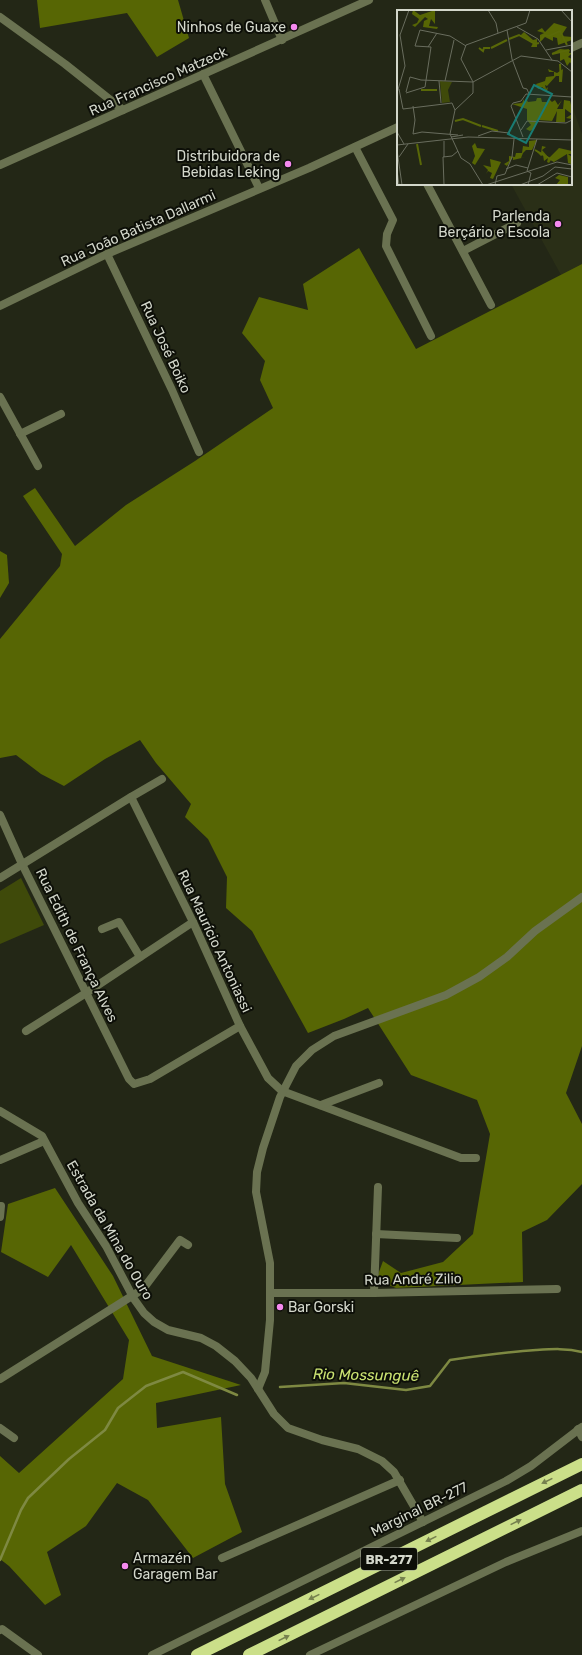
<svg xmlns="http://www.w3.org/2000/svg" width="582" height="1655" font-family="Rubik,sans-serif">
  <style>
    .built { fill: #2a2f17 }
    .green { fill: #3f4a0a }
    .forest { fill: #576604 }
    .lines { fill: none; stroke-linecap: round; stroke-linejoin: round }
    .stream { stroke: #7e8942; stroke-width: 2.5 }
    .minor { stroke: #6a7251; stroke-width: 8 }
    .tertiary { stroke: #6a7251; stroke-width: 8 }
    .motorway { stroke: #cbdf89; stroke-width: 12 }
    .oneway { fill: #76814f }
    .poi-dot { fill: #f589ee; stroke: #0d0f08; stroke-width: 1.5 }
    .labels { text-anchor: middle; stroke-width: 4; stroke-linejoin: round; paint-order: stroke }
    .shield { fill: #0d0f08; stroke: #989b90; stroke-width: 1 }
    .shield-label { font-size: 13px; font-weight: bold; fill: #d3d7cb }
    .poi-label { font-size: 14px; fill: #d3d7cb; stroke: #0d0f08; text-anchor: end }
    .street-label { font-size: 14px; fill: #d3d7cb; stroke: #0d0f08 }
    .water-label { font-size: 15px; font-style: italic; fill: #cbe372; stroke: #0d0f08 }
    .inset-river { fill: none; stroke: #596808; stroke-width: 2 }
    .inset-road { fill: none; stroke: #696d5e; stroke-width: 1 }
    .view { fill: #197b73; fill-opacity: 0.15; stroke: #197b73; stroke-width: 2 }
    .inset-edge { fill: none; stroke: #d3d7cb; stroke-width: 2 }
  </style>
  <rect width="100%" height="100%" fill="#232716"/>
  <!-- built -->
  <polygon class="built" points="571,103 582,134 582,264 561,275 511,184 571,184"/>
  <!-- green -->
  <polygon class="green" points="21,878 44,925 0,944 0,891"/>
  <!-- forest -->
  <g class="forest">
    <polygon points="37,0 178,0 189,38 157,57 127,13 40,28"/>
    <polygon points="359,248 416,349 582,264 582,1046 566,1093 582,1124 582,1184 547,1220 522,1232 523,1282 396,1288 376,1280 383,1261 401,1273 443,1262 473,1234 490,1134 477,1100 411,1075 368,1008 344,1019 308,1033 252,931 226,908 227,877 208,839 185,817 191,804 156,763 140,740 105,759 64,786 41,774 16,755 0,758 0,639 60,566 62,554 23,496 35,488 75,546 126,505 195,461 273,408 260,380 265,361 242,333 259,297 308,310 303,284"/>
    <polygon points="0,551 7,555 9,583 0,598"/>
    <polygon points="55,1188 113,1276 152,1356 241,1385 156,1403 157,1428 221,1417 225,1484 242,1532 193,1558 148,1500 117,1483 86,1526 47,1552 61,1595 45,1605 9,1566 0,1559 0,1456 19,1473 123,1379 129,1340 71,1245 48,1277 1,1252 8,1204"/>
  </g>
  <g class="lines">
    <!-- stream -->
    <g class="stream">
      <path d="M 280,1387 L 344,1383 L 406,1390 L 430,1386 L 450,1360 C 478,1356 507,1352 536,1350 C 552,1349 567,1348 582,1352"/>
      <polyline points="0,1560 21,1510 28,1498 69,1459 105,1430 118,1408 146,1386 183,1372 237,1395"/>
    </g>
    <!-- minor -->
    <g class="minor">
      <polyline points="265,0 282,40"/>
      <polyline points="0,17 65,64 123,110"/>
      <polyline points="203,74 259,188"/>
      <polyline points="355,147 393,220 387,234 386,246 431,336"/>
      <polyline points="0,165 369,0"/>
      <polyline points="427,184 491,305"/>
      <polyline points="463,251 517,223"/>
      <polyline points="107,254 172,390 199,452"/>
      <polyline points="0,397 38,466"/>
      <polyline points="20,434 61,414"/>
      <polyline points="131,797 193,922 240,1026 268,1078 282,1091 461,1158 476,1158"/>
      <polyline points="0,815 22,864 129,1079 134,1084 150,1079 240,1026"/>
      <polyline points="0,878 131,797 162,779"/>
      <polyline points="102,929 119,922 140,957"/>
      <polyline points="26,1031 86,993 193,922"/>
      <polyline points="321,1105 379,1083"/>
      <polyline points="0,1160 44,1141"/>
      <polyline points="0,1217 1,1206"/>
      <polyline points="376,1234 457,1238"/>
      <polyline points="270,1293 374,1293 557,1289"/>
      <polyline points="374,1293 378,1187"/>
      <polyline points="0,1379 143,1289 180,1240 188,1245"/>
      <polyline points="0,1428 14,1438"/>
      <polyline points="222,1558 400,1480"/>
    </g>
    <!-- tertiary -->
    <g class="tertiary">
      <polyline points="571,48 582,43"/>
      <polyline points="0,306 107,254 309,168 398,127"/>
      <polyline points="0,1111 42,1136 78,1203 106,1246 134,1299 144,1313 154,1322 168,1330 201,1338 216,1346 235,1361 251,1378 274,1414 288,1428 322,1440 358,1449 382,1461 394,1472 423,1522"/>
      <polyline points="258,1389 265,1372 270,1320 270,1263 256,1192 257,1172 263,1148 280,1097 296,1066 312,1050 334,1036 446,995 479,977 507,957 535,931 582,897"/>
      <polyline points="578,1429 582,1437"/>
      <polyline points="0,1630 2,1629 38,1655"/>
      <polyline points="152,1655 506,1481 531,1466 582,1427"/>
      <polyline points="310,1655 506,1562 582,1531"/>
    </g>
    <!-- motorway -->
    <g class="motorway">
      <polyline points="197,1655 582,1464"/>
      <polyline points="249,1655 582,1490"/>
    </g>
  </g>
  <!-- one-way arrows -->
  <defs><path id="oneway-solid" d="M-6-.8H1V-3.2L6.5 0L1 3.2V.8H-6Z"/></defs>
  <g class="oneway">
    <use href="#oneway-solid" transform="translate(547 1481) rotate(154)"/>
    <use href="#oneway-solid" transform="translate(516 1522) rotate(-26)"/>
    <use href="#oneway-solid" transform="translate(431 1539) rotate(154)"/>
    <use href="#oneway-solid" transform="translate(400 1580) rotate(-26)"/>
    <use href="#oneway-solid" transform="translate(314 1597) rotate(154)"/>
    <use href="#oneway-solid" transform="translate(284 1638) rotate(-26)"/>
  </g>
  <!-- markers -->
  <g class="poi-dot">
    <circle cx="294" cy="27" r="4"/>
    <circle cx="288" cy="164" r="4"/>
    <circle cx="558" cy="224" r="4"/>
    <circle cx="280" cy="1307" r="4"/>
    <circle cx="125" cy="1566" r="4"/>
  </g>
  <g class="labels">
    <!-- shield labels -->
    <rect class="shield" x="361" y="1548" width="56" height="22" rx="3"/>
    <g class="shield-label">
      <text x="389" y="1564">BR-277</text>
    </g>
    <!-- poi labels -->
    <g class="poi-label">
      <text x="286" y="32">Ninhos de Guaxe</text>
      <text x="280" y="161">Distribuidora de<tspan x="280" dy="16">Bebidas Leking</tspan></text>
      <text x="550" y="221">Parlenda<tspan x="550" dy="16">Berçário e Escola</tspan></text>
      <text x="288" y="1312" text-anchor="start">Bar Gorski</text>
      <text x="133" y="1563" text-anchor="start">Armazén<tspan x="133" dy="16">Garagem Bar</tspan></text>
    </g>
    <!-- street labels -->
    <g class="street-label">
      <text transform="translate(158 81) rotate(-24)" y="5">Rua Francisco Matzeck</text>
      <text transform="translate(138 228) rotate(-24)" y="5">Rua João Batista Dallarmi</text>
      <text transform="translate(166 347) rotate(65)" y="5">Rua José Boiko</text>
      <text transform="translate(215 941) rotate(65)" y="5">Rua Maurício Antoniassi</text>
      <text transform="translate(77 945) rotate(64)" y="5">Rua Edith de França Alves</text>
      <text transform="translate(110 1230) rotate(60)" y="5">Estrada da Mina do Ouro</text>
      <text transform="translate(413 1279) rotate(-1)" y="5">Rua André Zilio</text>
      <text transform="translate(419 1509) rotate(-26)" y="5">Marginal BR-277</text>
    </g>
    <!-- water labels -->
    <g class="water-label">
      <text transform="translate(366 1375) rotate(1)" y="5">Rio Mossunguê</text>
    </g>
  </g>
  <!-- overview -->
  <g transform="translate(397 10)">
    <rect width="175" height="175" fill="#232716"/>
    <path d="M 43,71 L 55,72 L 51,80 L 53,92 L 45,93 Z" fill="#3f4a0a"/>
    <path d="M 16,0 L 23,5 L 38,0 L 38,14 L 34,9 L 32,16 L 41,17 L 40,19 L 26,17 L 27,11 L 31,9 L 28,7 L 18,17 L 15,15 L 20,13 L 22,9 L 15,4 ZM 157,13 L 170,17 L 164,26 L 175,27 L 175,30 L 161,35 L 160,28 L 156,27 L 156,31 L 148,27 L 143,32 L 143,25 L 147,23 L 140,21 L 145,18 L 148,22 ZM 127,22 L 136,30 L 140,29 L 140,37 L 134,37 L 136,33 L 123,26 ZM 163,39 L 173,40 L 172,43 L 175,43 L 171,47 L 175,49 L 175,55 L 173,52 L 170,56 L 167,49 L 163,51 L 163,43 L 155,43 ZM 151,59 L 160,63 L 166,59 L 165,72 L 162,72 L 162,66 L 159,66 L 150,76 L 148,75 L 149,79 L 151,77 L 150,81 L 145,77 L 141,79 L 139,74 L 148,71 L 149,67 L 157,66 L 157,62 L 152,62 ZM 140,88 L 144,88 L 145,92 L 152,92 L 152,89 L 155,92 L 158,90 L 161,95 L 165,90 L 160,99 L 166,99 L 167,90 L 173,91 L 175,99 L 175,109 L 169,108 L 175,104 L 168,99 L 168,112 L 159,112 L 160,101 L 155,111 L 141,110 L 137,119 L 133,121 L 129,119 L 134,115 L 130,110 L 130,99 L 115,94 L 125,93 L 127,89 L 127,94 L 130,90 L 131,92 L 139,91 ZM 140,130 L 135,140 L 129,140 L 126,143 L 124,148 L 129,147 L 116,150 L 116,147 L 110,156 L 107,154 L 112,151 L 112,146 L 118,147 L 119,143 L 125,143 L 126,136 L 132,137 L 132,131 ZM 78,133 L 80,138 L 88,139 L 78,155 L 75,153 L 78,146 L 75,136 ZM 145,136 L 149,137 L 145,140 L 152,148 L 162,138 L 175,141 L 175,144 L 171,144 L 175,147 L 174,154 L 171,153 L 170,144 L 157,152 L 154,150 L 152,153 L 150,152 L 151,148 L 147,151 L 146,145 L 144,146 L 137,139 L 144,143 ZM 93,149 L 104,152 L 96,169 L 93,168 L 95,163 L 91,161 L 89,164 L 91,160 L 86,155 L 94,157 ZM 162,165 L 171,167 L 171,175 L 159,175 L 163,170 L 158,168 Z" fill="#576604"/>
    <path class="inset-river" d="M 112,29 L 122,25 L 138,34 L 142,33M 144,30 L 147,25 L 152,26 L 163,21 L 170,35M 82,38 L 86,41 L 87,38 L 93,38M 94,38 L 110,30M 155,44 L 172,40M 163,54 L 164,71M 24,80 L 40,80M 58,111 L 66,109 L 84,116M 85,116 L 101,121M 20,134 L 24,155M 138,140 L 157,151"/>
    <path class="inset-road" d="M 91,0 L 99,13 L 101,23M 164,0 L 175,12M 120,17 L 141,29 L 155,50M 110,20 L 115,49 L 126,78 L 130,79 L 132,84M 31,37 L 40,23M 149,40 L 175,35M 42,71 L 44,93M 48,71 L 57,30M 76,72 L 124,46 L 161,51 L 175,62M 2,79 L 6,99 L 55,93 L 58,100M 9,82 L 13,67 L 24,70 L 76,72M 0,83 L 8,56 L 3,25 L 12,0M 9,83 L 28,77 L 34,37 L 18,36 L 23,20 L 53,26 L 69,36M 16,96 L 18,110 L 16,124 L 25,122 L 61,125M 124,120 L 130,111 L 169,113 L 175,110M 0,122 L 7,134M 81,126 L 95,121 L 112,123 L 115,126M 54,127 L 66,125M 126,127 L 114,96 L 116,93 L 124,91 L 129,84 L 175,87M 47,131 L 47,147M 0,135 L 71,127 L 175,130M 0,140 L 5,175M 2,147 L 11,134M 109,159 L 119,155 L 131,158M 0,160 L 2,175M 130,161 L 140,129M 130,161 L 134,163 L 131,175M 47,175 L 46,147 L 55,146 L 61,141M 86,175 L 73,154 L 64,148 L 53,124 L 58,100 L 76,83 L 76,72 L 64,49 L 69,35 L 129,13 L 133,0M 89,175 L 160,152 L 175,155M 98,175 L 100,166 L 108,164 L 115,147 L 117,129M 123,175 L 146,166 L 158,157 L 175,159M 140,175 L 160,163 L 175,167"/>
    <path class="view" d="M 137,75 L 155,84 L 129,133 L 111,124 Z"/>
    <rect width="175" height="175" class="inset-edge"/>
  </g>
</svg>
